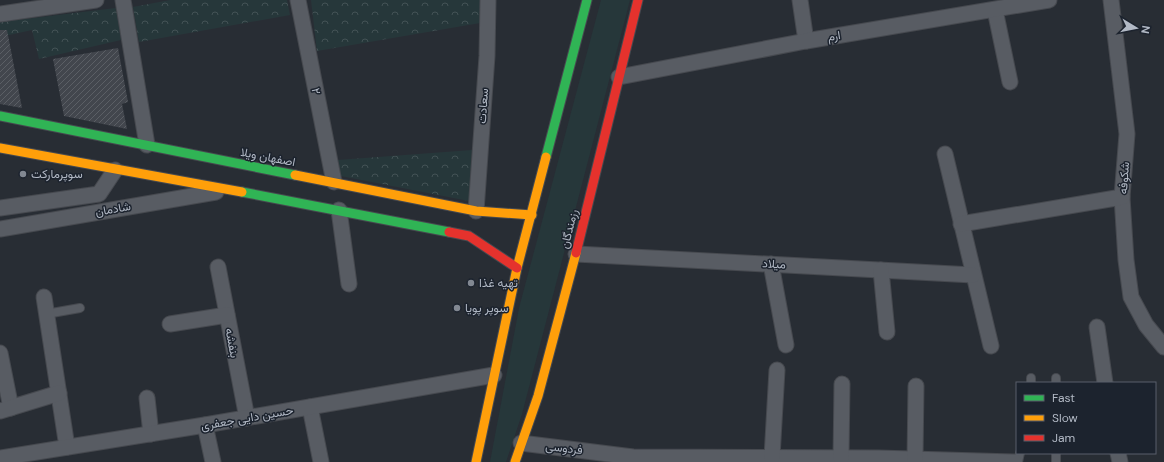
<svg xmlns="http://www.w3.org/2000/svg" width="1164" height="462" font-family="'DM Sans',Vazirmatn,sans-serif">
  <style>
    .green { fill: #26373a }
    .forest { fill: url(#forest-crowns) }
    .building { fill: url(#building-hatch) }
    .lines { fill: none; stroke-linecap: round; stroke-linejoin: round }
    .lane-casing { stroke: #46494f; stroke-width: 10 }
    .street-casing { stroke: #46494f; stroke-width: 17 }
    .fast-casing { stroke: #46494f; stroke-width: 11 }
    .slow-casing { stroke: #46494f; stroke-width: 11 }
    .jam-casing { stroke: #46494f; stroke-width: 11 }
    .lane { stroke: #585c63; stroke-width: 8 }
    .street { stroke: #585c63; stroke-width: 15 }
    .fast { stroke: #30b455; stroke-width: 9 }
    .slow { stroke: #ff9f0a; stroke-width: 9 }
    .jam { stroke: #e5322d; stroke-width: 9 }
    .poi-dot { fill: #828892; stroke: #1c232e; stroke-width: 1.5 }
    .labels { text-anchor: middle; stroke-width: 3; stroke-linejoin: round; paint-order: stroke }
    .street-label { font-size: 12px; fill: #b2b9c5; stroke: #1c232e }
    .poi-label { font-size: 12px; fill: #b2b9c5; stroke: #1c232e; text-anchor: start }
  </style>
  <defs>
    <pattern id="forest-crowns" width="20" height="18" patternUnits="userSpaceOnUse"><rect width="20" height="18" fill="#26373a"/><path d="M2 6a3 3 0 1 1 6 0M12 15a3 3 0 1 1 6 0" fill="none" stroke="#435255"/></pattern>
    <pattern id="building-hatch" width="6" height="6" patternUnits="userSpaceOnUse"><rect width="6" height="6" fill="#42464d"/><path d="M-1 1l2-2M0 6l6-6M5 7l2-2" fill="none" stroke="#5b5f65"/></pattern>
  </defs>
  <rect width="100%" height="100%" fill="#282d34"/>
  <!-- green -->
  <polygon class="green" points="601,0 630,0 522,414 506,462 490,462 519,308"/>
  <!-- forest -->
  <g class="forest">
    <polygon points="170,0 287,0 290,15 139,42 133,7"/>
    <polygon points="311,0 480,0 480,23 317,51"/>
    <polygon points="116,8 121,40 39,59 32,30 0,37 0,22"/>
    <polygon points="472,150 469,201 341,176 338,160"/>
  </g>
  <!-- building -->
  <g class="building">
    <polygon points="0,30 7,30 22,108 0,104"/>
    <polygon points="118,48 128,102 122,104 127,129 64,116 53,59"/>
  </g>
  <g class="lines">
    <defs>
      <g id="lane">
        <polyline points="46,314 80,308"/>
        <polyline points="1056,378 1056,383"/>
        <polyline points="1031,383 1031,378"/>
        <polyline points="1056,453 1056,462"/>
        <polyline points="1018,462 1020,453"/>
      </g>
      <g id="street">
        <polyline points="123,0 147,145"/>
        <polyline points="298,0 334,182"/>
        <polyline points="800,0 806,41"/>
        <polyline points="1111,0 1127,134 1122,197 1126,260 1131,297 1146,325 1164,347"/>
        <polyline points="995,10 1010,82"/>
        <polyline points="0,14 96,0"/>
        <polyline points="619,77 806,41 1049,0"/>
        <polyline points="945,154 991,346"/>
        <polyline points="0,208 99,194 115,170"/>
        <polyline points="339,210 349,284"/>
        <polyline points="476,211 487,56 488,0"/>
        <polyline points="961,224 1122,197"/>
        <polyline points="0,229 216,192"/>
        <polyline points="576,254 973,275"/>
        <polyline points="771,264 786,345"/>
        <polyline points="218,267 247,418"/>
        <polyline points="881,270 887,332"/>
        <polyline points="44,297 67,447"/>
        <polyline points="170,324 227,315"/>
        <polyline points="1097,327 1105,383"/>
        <polyline points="0,353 11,408"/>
        <polyline points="147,398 151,434"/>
        <polyline points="310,407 321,462"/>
        <polyline points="0,411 59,393"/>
        <polyline points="205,425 213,462"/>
        <polyline points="521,443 633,457 878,458 1014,462"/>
        <polyline points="1118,453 1120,462"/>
        <polyline points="772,457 777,370"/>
        <polyline points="0,458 205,425 494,375"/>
        <polyline points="841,458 842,384"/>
        <polyline points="915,459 916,386"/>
      </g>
      <g id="fast">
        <polyline points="0,116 295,175"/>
        <polyline points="546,157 587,0"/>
        <polyline points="242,192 449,232"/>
      </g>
      <g id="slow">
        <polyline points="0,148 242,192"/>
        <polyline points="295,175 476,211 532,215"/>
        <polyline points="476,462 517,268 546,157"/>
        <polyline points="515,462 538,396 576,253"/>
      </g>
      <g id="jam">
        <polyline points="449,232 469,236 517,268"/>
        <polyline points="576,253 638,0"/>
      </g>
    </defs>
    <!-- lane casing -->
    <use href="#lane" class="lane-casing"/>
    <!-- street casing -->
    <use href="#street" class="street-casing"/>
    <!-- fast casing -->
    <use href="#fast" class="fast-casing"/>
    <!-- slow casing -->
    <use href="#slow" class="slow-casing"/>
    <!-- jam casing -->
    <use href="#jam" class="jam-casing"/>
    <!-- lane -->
    <use href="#lane" class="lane"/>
    <!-- street -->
    <use href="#street" class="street"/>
    <!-- fast -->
    <use href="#fast" class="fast"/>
    <!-- slow -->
    <use href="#slow" class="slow"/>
    <!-- jam -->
    <use href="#jam" class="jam"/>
  </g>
  <!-- markers -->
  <g class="poi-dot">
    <circle cx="23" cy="174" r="4"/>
    <circle cx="471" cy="283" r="4"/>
    <circle cx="457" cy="308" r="4"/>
  </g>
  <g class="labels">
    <!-- street labels -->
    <g class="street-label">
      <text transform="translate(834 36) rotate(-9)" y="4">ارم</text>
      <text transform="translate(316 91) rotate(79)" y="4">۲</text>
      <text transform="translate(483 106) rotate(-86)" y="4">سعادت</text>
      <text transform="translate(268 157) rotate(11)" y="4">اصفهان ویلا</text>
      <text transform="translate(1124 178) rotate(-86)" y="4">شکوفه</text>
      <text transform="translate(113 209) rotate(-10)" y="4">شادمان</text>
      <text transform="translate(569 229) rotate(-76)" y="4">رزمندگان</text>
      <text transform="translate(774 264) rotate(3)" y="4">میلاد</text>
      <text transform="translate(232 343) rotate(79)" y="4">بنفشه</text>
      <text transform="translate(247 418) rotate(-10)" y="4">حسین دایی جعفری</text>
      <text transform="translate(564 448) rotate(7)" y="4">فردوسی</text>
    </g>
    <!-- poi labels -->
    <g class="poi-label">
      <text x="31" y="178">سوپرمارکت</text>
      <text x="479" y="287">تهیه غذا</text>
      <text x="465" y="312">سوپر پویا</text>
    </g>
  </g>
  <!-- legend -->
  <rect x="1016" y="382" width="140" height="72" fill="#1c232e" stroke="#585f6a"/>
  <rect x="1024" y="395" width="20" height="6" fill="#30b455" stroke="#585f6a"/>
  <text x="1052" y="402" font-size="12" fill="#b2b9c5">Fast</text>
  <rect x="1024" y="415" width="20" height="6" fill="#ff9f0a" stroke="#585f6a"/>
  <text x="1052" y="422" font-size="12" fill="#b2b9c5">Slow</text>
  <rect x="1024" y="435" width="20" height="6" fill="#e5322d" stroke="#585f6a"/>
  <text x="1052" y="442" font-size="12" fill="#b2b9c5">Jam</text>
  <!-- north arrow -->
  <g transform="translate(1136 28) rotate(100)" stroke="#1c232e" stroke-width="3" paint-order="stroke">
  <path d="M0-3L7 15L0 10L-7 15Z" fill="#b2b9c5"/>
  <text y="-6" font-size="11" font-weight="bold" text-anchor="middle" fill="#b2b9c5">N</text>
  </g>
</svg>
